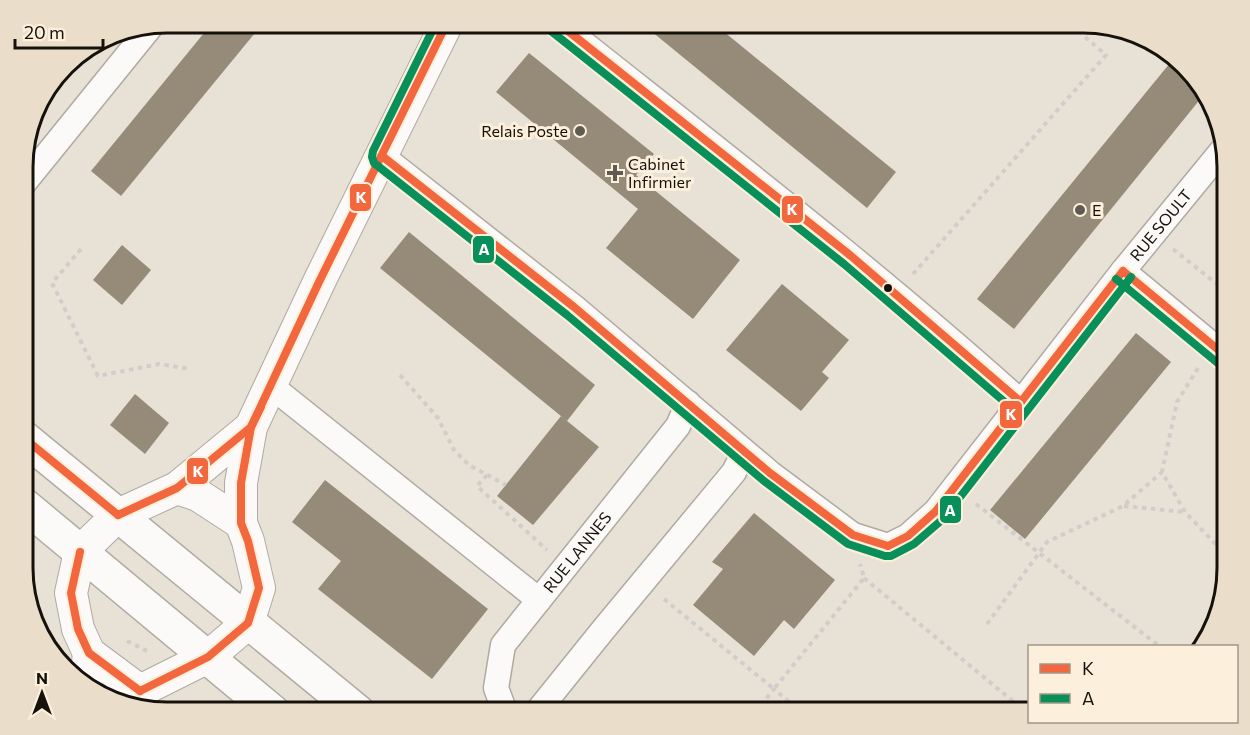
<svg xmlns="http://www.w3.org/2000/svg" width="1250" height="735" font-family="Commissioner,sans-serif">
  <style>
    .building { fill: #958b78 }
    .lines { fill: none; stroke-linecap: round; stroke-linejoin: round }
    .minor-casing { stroke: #afaaa2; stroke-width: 27 }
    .tertiary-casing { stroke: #afaaa2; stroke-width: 34 }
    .primary-casing { stroke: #afaaa2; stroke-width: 36 }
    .path { stroke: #d0cecb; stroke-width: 4; stroke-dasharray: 4.5 4.5; stroke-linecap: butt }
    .minor { stroke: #fcfaf9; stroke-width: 24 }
    .tertiary { stroke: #fcfaf9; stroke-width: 32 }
    .primary { stroke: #fcfaf9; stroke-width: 33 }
    .bus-1-casing { stroke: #fcf0dc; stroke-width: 12 }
    .bus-2-casing { stroke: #fcf0dc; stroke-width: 12 }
    .bus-1 { stroke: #f2673d; stroke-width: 8 }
    .bus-2 { stroke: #098f5a; stroke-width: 8 }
    .poi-dot { fill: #605a52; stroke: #fcf0dc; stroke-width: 2 }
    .bus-dot { fill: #16120b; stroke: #fcf0dc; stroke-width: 2 }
    .labels { text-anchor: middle; stroke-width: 6; stroke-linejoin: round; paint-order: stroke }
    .poi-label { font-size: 16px; fill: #16120b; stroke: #fcf0dc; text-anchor: start }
    .street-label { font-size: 16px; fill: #16120b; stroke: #fcf0dc }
    .rim { fill: none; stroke: #16120b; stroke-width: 3 }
    .line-badge { stroke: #fcf0dc; stroke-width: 2 }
    .badge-label { font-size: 16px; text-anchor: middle; font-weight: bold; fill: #fff }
  </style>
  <rect width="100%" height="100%" fill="#e8e1d6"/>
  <!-- building -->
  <g class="building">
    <polygon points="213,22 264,22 121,196 91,171"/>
    <polygon points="640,22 712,22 896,172 867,208"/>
    <polygon points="529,53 654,154 636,175 740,260 693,319 606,248 638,209 496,92"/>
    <polygon points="1170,63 1206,92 1014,329 977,299"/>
    <polygon points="409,232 595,385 567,421 380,268"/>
    <polygon points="122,245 151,270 122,305 93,280"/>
    <polygon points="782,284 849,340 822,372 829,378 801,411 726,350"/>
    <polygon points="1136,333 1171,362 1025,539 990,510"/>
    <polygon points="135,394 169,423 145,454 110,425"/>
    <polygon points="561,416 599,447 533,525 497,496"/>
    <polygon points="325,480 488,609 432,679 318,589 341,561 292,522"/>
    <polygon points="754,513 835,580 794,629 784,620 754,656 693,605 723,569 712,562"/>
  </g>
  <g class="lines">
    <defs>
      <g id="minor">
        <path d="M 558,23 C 714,147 873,269 1021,402"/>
        <path id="s1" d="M 382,156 L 574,307 L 770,473 L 853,535 L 888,546 L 908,536 L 936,511 L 1123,271 L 1224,148"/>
        <polyline points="24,183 152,25"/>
        <polyline points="1123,271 1227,357"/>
        <polyline points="271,386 539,600"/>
        <path id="s2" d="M 505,712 L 496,688 L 503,645 L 678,426 L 688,403"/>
        <polyline points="537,712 603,630 734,472 744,452"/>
      </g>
      <g id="tertiary">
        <polyline points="177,488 198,495 241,523"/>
        <polyline points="86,685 89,653"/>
        <polyline points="140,691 89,653 78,629 71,593 80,552 118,515 177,488 251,427"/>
        <polyline points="124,701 140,691 208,657 248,623 259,588 248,541 241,523 241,483 251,427 319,282 447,23"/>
      </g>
      <g id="primary">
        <polyline points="24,438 358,712"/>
        <polyline points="24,505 273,712"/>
      </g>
    </defs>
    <!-- minor casing -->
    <use href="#minor" class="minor-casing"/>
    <!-- tertiary casing -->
    <use href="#tertiary" class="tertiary-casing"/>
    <!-- primary casing -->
    <use href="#primary" class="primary-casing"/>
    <!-- path -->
    <g class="path">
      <polyline points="81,249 52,283 98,376 159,364 190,369"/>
      <polyline points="1173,249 1227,292"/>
      <polyline points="913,274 1106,55 1069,23"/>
      <polyline points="1198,368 1177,402 1162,472 1185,512 1227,556"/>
      <polyline points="400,375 438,418 454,450 469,465 506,485"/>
      <polyline points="487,475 477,486 547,550"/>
      <polyline points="976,504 1159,646"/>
      <polyline points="1124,506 1185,512"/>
      <polyline points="864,578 1026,712"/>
      <polyline points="664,599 774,689 864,578 860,564"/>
      <polyline points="987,624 1047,542 1123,506 1162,472"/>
      <polyline points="127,641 147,651"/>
      <polyline points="755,712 774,689 801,712"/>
    </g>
    <!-- minor -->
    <use href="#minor" class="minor"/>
    <!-- tertiary -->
    <use href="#tertiary" class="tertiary"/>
    <!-- primary -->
    <use href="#primary" class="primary"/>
    <defs>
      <g id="bus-1">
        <polyline points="558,23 851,256 1021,402"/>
        <polyline points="382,156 574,307 770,473 853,535 888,546"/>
        <polyline points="1123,271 1227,357"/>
        <polyline points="24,438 118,515"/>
        <polyline points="118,515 177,488 251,427 261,407"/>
        <polyline points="888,546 908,536 936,511 1123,271"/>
        <polyline points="80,552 71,593 78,629 89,653 140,691"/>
        <polyline points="140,691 208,657 248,623 259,588 248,541 241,523 241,483 251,427 319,282 447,23"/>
      </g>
      <g id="bus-2">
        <polyline points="436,23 373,151 372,157 374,163 567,315 764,481 848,544 885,556 891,556 914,544 943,519 1131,277"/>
        <polyline points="551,31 844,264 1014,410"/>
        <polyline points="1116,279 1220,365"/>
      </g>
    </defs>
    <!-- bus-1 casing -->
    <use href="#bus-1" class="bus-1-casing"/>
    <!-- bus-2 casing -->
    <use href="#bus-2" class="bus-2-casing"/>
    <!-- bus-1 -->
    <use href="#bus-1" class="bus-1"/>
    <!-- bus-2 -->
    <use href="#bus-2" class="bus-2"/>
  </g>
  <!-- markers -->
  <g class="poi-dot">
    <circle cx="580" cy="131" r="6"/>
    <path d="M612 164h6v6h6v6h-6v6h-6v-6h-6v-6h6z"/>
    <circle cx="1080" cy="210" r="6"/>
  </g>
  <circle class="bus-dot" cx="888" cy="288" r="5"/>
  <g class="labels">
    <!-- poi labels -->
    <g class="poi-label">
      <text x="568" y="137" text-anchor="end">Relais Poste</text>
      <text x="628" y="170">Cabinet<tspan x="628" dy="18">Infirmier</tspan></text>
      <text x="1092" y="216">E</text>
    </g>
    <!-- street labels -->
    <g class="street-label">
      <text dy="6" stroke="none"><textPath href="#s1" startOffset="1065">RUE SOULT</textPath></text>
      <text dy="6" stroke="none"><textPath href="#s2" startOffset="188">RUE LANNES</textPath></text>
    </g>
  </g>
  <!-- crop -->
  <path d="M0 0H1250V735H0ZM167 33H1083A134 134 0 0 1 1217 167V568A134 134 0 0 1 1083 702H167A134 134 0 0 1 33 568V167A134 134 0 0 1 167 33Z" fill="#eadecb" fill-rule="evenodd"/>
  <path class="rim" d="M167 33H1083A134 134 0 0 1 1217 167V568A134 134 0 0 1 1083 702H167A134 134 0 0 1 33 568V167A134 134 0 0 1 167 33Z"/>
  <g class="line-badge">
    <rect x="349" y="183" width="23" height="29" rx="6" fill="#f2673d"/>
    <rect x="781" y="195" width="23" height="29" rx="6" fill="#f2673d"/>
    <rect x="472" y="235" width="23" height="29" rx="6" fill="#098f5a"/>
    <rect x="999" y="400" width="24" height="29" rx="6" fill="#f2673d"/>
    <rect x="186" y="457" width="23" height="28" rx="6" fill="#f2673d"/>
    <rect x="939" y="495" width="23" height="29" rx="6" fill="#098f5a"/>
  </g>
  <g class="badge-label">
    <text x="361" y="203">K</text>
    <text x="792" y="215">K</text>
    <text x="484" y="255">A</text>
    <text x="1011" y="420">K</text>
    <text x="198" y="477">K</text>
    <text x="950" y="516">A</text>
  </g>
  <!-- legend -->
  <rect x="1028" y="645" width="210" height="78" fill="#fcf0dc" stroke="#a09788" stroke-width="1.5"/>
  <rect x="1040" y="664" width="30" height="9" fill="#f2673d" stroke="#a09788" stroke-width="1.5"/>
  <text x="1082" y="675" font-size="18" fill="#16120b">K</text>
  <rect x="1040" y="694" width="30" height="9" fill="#098f5a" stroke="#a09788" stroke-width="1.5"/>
  <text x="1082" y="705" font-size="18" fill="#16120b">A</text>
  <!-- north arrow -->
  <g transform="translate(42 693)" stroke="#fcf0dc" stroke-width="4.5" paint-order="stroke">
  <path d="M0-4.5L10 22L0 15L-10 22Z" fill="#16120b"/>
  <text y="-9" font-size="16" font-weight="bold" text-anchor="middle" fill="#16120b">N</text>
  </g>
  <!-- scale -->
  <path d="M15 39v9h88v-9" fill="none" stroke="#16120b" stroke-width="3"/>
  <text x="24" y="39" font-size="18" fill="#16120b" stroke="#fcf0dc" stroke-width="4.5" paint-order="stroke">20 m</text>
</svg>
